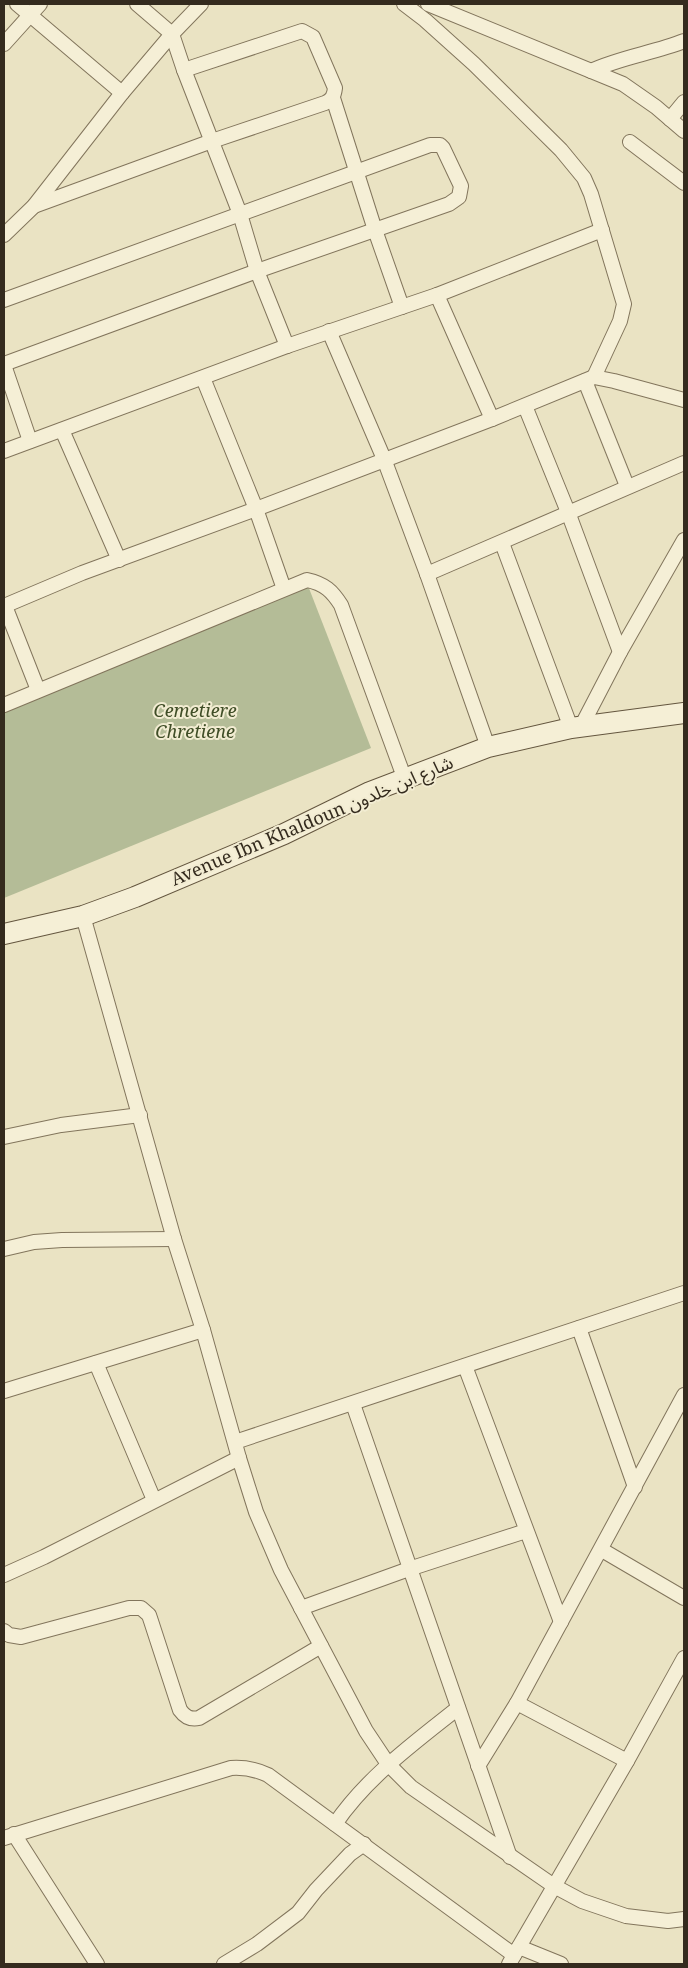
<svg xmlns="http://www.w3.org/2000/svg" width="688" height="1968" font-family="'Noto Serif','Noto Sans Arabic',serif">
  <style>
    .cemetery { fill: #b4bc97 }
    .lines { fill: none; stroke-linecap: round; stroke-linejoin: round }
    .street-casing { stroke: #82755c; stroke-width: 16 }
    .secondary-casing { stroke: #64563f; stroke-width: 22 }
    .street { stroke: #f5efd6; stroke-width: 14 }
    .secondary { stroke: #f5efd6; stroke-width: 20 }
    .labels { text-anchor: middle; stroke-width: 4; stroke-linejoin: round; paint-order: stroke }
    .park-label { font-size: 18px; font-style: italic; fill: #404e27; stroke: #f2ecd2 }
    .street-label { font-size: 18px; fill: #342b1e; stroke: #f2ecd2 }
  </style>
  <rect width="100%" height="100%" fill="#eae3c3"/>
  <!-- cemetery -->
  <polygon class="cemetery" points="305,578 371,748 4,898 4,702"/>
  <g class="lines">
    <defs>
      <g id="street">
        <polyline points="17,4 122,93"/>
        <polyline points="137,4 172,34 184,70 240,214 257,271 287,346"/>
        <polyline points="404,4 425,20 474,64 561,150 584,178 591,194 624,304 620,321 594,377"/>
        <polyline points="428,4 623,84 656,107 684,131"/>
        <polyline points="4,44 40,4"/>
        <path d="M 591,71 C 621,57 654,53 684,41"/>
        <polyline points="333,98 375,230 402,307"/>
        <polyline points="670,119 684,102"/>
        <polyline points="630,142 684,183"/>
        <path d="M 34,206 L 212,141 L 325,103 C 332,100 334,96 335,88 L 313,37 L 302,31 L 184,70"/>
        <polyline points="4,235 34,206 122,93 172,34 201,4"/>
        <polyline points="437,295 492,419"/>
        <polyline points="4,300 430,145 440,145 443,148 461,186 459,197 449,204 257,271 4,364"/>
        <polyline points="329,331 384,459 427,574 488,747"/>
        <polyline points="4,365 30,441"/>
        <polyline points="203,378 256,509 284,589"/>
        <polyline points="585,381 627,486"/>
        <polyline points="525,406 568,512 620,652"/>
        <polyline points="62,430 119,560"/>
        <polyline points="4,451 287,346 437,295 602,230"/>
        <polyline points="502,543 571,728"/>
        <polyline points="427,574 684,463"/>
        <polyline points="4,606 82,573 256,509 492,419 594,377 614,381 684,400"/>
        <polyline points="5,606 38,690"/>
        <path d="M 4,705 L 307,580 C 325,584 332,591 341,605 L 404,777"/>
        <polyline points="581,727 620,652 684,540"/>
        <polyline points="83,916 174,1239 203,1330 239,1458 256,1512 281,1570 366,1731 388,1764 411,1787 554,1886 582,1901 626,1916 668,1921 684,1919"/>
        <polyline points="4,1137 61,1125 140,1115"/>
        <polyline points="4,1249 34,1242 62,1240 174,1239"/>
        <polyline points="579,1328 635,1487"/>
        <polyline points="96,1363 154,1500"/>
        <polyline points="465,1366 561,1622"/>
        <polyline points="4,1391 203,1330"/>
        <polyline points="353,1404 510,1857"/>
        <polyline points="235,1442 684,1293"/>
        <polyline points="602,1550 684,1598"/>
        <polyline points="4,1575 44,1557 239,1458"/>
        <polyline points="301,1608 409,1569 526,1531"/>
        <path d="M 4,1631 L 9,1635 L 21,1637 L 129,1608 L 141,1608 L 149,1615 L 151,1621 L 180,1710 C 185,1717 190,1720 199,1718 L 321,1646"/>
        <polyline points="517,1703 627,1761"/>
        <polyline points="478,1766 517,1703 684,1395"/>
        <path d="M 335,1824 C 367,1777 414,1743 458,1708"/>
        <polyline points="14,1834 97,1964"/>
        <path d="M 4,1838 L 231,1768 C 245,1767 255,1769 268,1775 L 514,1955"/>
        <polyline points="519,1947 561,1964"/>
        <polyline points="224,1964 257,1944 298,1913 316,1890 350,1854 364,1844"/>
        <polyline points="509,1964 627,1761 684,1658"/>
      </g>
      <polyline id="secondary" points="4,934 83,916 135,897 284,834 370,792 488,747 571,728 684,713"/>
    </defs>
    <!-- street casing -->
    <use href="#street" class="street-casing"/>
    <!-- secondary casing -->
    <use href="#secondary" class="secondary-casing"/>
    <!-- street -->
    <use href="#street" class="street"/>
    <!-- secondary -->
    <use href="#secondary" class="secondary"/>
  </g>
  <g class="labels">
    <!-- park labels -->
    <g class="park-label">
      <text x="195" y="717">Cemetiere<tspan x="195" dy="21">Chretiene</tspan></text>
    </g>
    <!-- street labels -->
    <g class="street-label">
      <text transform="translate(312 821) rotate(-23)" y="6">Avenue Ibn Khaldoun شارع ابن خلدون</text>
    </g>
  </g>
  <!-- border -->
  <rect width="688" height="1968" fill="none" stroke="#342b1e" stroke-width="10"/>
</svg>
